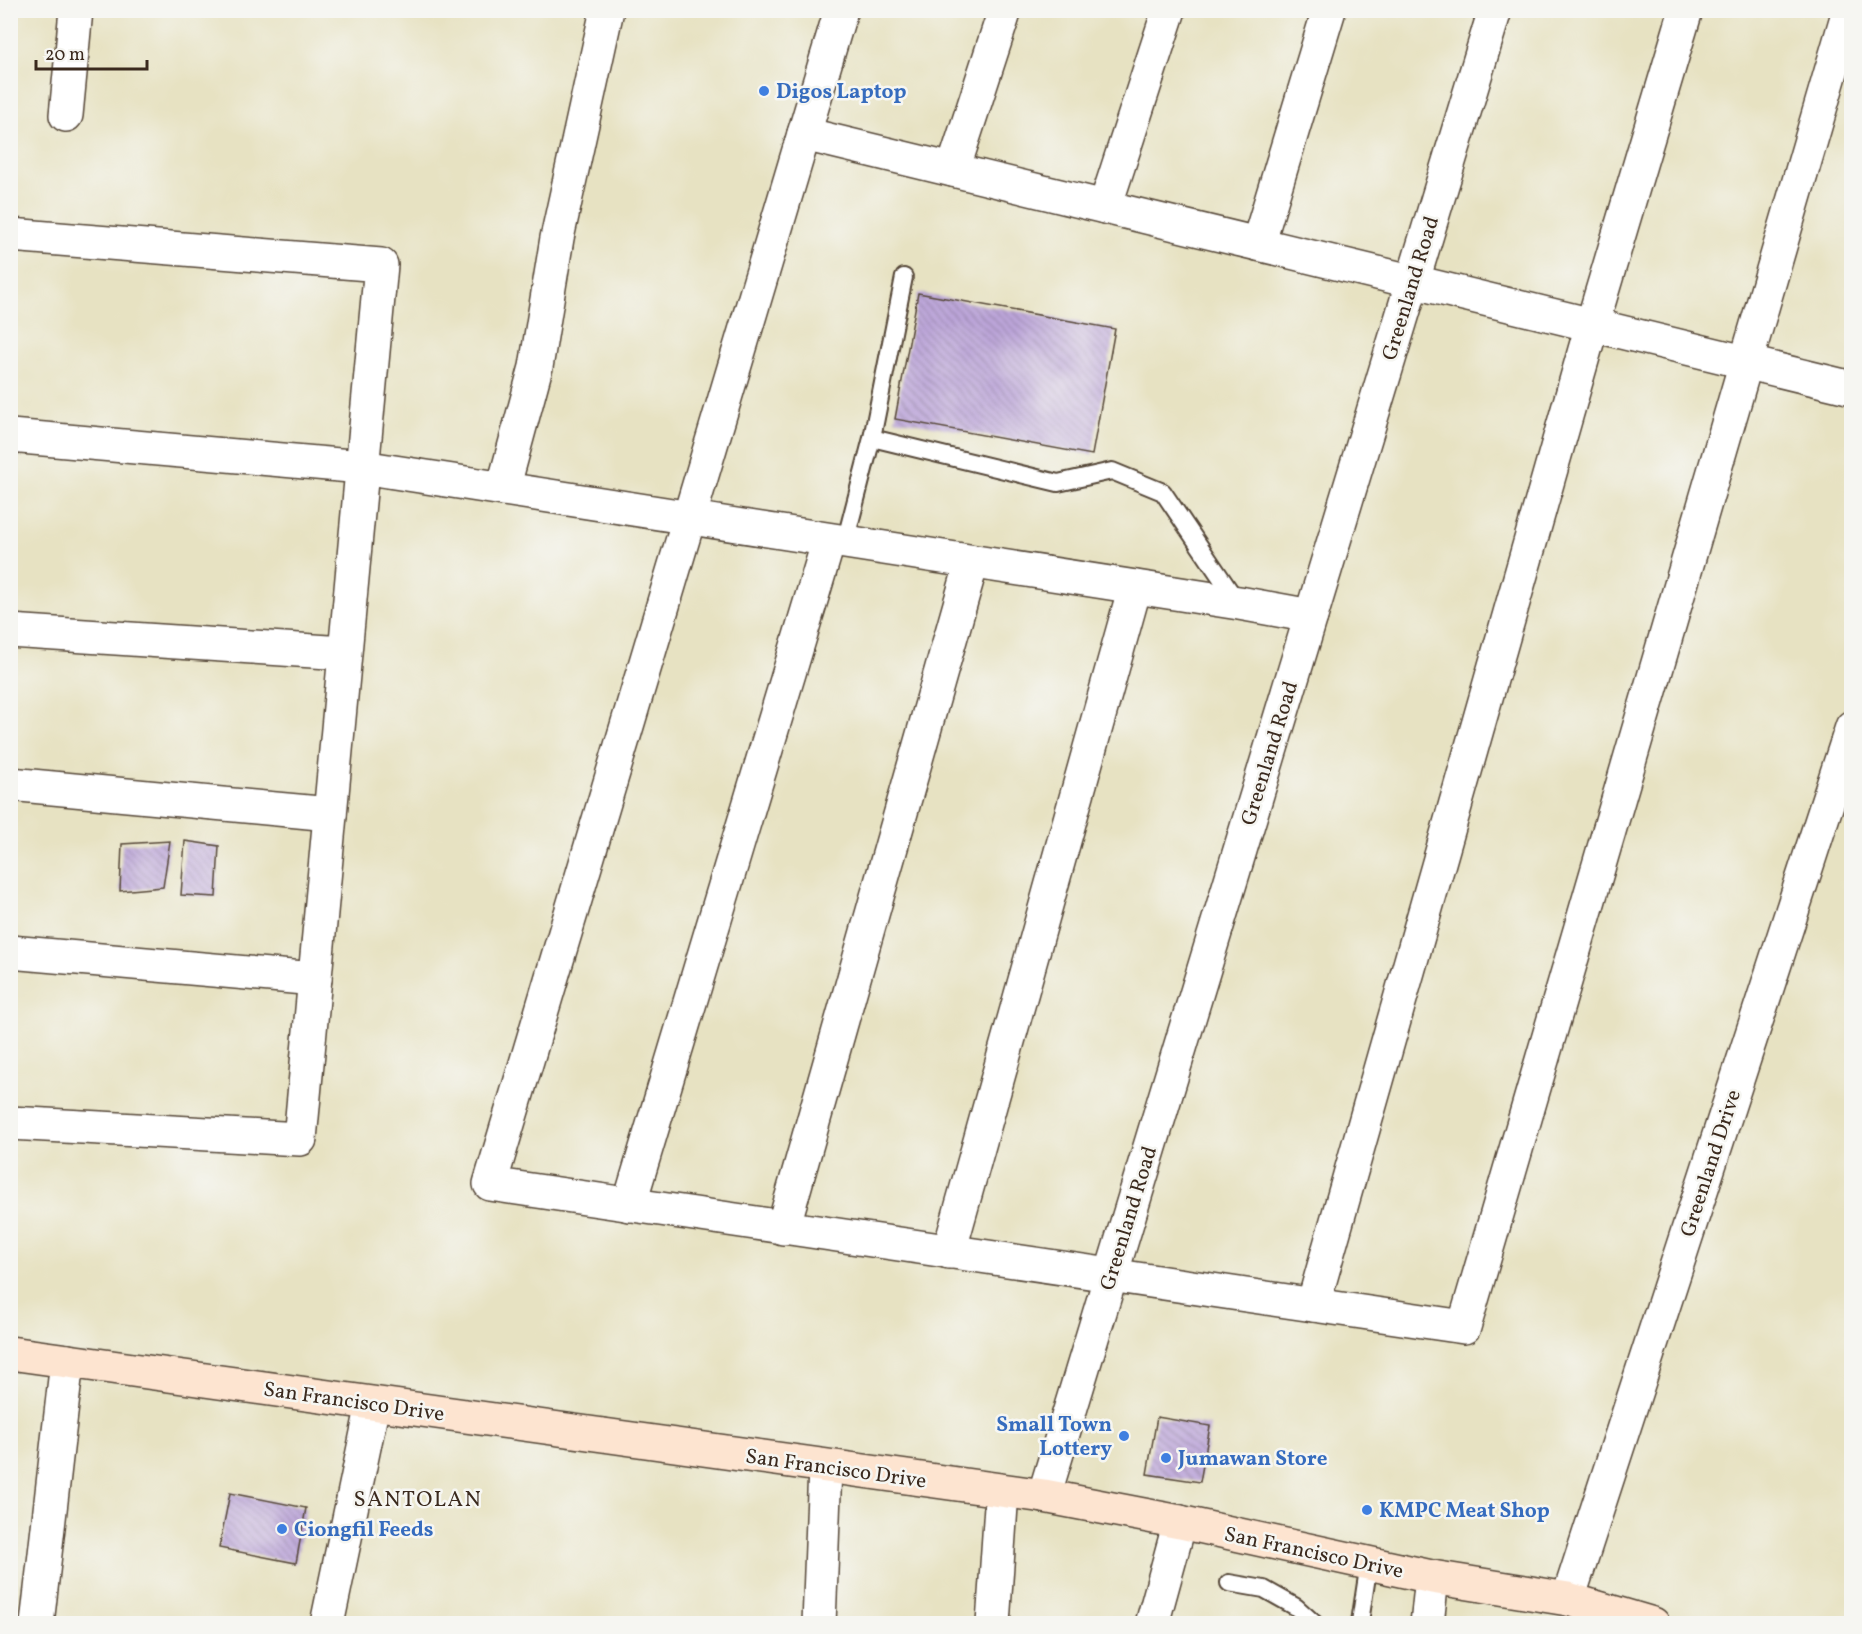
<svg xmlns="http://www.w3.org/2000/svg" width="1862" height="1634" font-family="Vollkorn,serif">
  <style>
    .building { fill: url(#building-back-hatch) }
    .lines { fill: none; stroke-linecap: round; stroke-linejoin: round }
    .lane-casing { stroke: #554637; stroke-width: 20 }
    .street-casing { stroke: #554637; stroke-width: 36 }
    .secondary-casing { stroke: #554637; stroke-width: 36 }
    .lane { stroke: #fff; stroke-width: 16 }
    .street { stroke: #fff; stroke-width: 33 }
    .secondary { stroke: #fde4d0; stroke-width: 33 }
    .shop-dot { fill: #3f7fe0; stroke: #f6f6f2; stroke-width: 2 }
    .labels { text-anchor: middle; stroke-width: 5; stroke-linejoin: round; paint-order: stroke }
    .shop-label { font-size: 21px; font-weight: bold; fill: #366cbe; stroke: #f6f6f2; text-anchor: start }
    .street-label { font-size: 21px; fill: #3b2a1e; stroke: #f6f6f2 }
    .neighbourhood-label { font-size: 22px; letter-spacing: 1.5px; fill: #3b2a1e; stroke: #f6f6f2 }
  </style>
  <defs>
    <pattern id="building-back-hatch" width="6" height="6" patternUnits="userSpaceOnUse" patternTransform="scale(1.5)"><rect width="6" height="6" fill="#bca5d9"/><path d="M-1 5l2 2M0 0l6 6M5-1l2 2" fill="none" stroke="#9a87af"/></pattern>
  </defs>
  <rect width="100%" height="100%" fill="#f6f6f2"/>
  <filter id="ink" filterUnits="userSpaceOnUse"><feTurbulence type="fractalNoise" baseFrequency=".0167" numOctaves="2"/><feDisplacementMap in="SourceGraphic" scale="12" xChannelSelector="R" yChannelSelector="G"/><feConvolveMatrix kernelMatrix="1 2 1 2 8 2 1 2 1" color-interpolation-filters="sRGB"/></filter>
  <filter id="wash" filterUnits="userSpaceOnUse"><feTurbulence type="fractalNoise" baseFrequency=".008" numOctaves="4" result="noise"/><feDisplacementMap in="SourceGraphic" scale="24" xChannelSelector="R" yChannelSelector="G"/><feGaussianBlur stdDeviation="1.35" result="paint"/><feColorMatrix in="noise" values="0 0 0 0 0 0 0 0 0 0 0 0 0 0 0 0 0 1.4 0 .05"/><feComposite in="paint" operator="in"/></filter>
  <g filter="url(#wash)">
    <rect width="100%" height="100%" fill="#e7e2c2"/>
    <g id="blocks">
      <!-- building -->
      <g class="building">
        <polygon points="918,293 1115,329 1092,455 895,419"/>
        <polygon points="170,841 163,887 120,891 122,844"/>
        <polygon points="185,841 219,846 216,897 181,895"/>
        <polygon points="1157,1417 1210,1426 1200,1482 1147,1474"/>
        <polygon points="230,1493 306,1508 296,1563 219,1548"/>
      </g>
    </g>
  </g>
  <g filter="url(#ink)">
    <use href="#blocks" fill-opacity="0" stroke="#554637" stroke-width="1.5"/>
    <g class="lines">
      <defs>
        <g id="lane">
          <polyline points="872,438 904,277"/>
          <polyline points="845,542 872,438 1058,483 1112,471 1163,492 1238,603"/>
          <polyline points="1229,1583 1264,1589 1296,1607 1315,1624"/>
          <polyline points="1358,1624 1360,1622 1369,1563"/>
        </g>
        <g id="street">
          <polyline points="841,10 490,1184 1464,1327 1849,10"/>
          <polyline points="66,115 76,10"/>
          <polyline points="804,134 1852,388"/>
          <polyline points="953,170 1005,10"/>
          <polyline points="1105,207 1169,10"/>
          <polyline points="10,235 381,265 300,1139 10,1123"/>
          <polyline points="1258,244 1329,10"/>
          <polyline points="10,436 362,467 1239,603 1311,616"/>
          <polyline points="503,489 536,367 557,238 607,10"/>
          <polyline points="10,631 344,653"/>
          <polyline points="10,784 330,814"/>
          <polyline points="10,952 315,979"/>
          <polyline points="629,1205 829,540"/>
          <polyline points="783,1228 972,562"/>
          <polyline points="949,1252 1135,587"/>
          <polyline points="1313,1305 1592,325 1686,10"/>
          <polyline points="1044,1496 1495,10"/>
          <polyline points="1568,1599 1852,727"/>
          <polyline points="37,1624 67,1361"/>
          <polyline points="327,1624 373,1404"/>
          <polyline points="819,1624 825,1467"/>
          <polyline points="993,1624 1002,1491"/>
          <polyline points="1152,1624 1180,1522"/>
          <polyline points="1427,1624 1432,1577"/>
        </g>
        <polyline id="secondary" points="10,1353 1044,1496 1180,1522 1432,1577 1568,1599 1653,1624"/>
      </defs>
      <!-- lane casing -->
      <use href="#lane" class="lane-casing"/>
      <!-- street casing -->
      <use href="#street" class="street-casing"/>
      <!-- secondary casing -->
      <use href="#secondary" class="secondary-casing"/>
      <!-- lane -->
      <use href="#lane" class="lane"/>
      <!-- street -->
      <use href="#street" class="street"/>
      <!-- secondary -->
      <use href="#secondary" class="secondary"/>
    </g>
  </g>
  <!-- markers -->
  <g class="shop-dot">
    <circle cx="764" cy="91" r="6"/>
    <circle cx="1124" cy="1436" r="6"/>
    <circle cx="1166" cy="1458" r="6"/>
    <circle cx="1367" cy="1510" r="6"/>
    <circle cx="282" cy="1529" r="6"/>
  </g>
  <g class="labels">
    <!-- shop labels -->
    <g class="shop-label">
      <text x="776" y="98">Digos Laptop</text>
      <text x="1112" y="1431" text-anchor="end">Small Town<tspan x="1112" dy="24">Lottery</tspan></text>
      <text x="1178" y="1465">Jumawan Store</text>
      <text x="1379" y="1517">KMPC Meat Shop</text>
      <text x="294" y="1536">Ciongfil Feeds</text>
    </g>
    <!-- street labels -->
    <g class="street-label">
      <text transform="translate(1410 288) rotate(-73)" y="7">Greenland Road</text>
      <text transform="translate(1269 753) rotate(-73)" y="7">Greenland Road</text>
      <text transform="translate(1710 1163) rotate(-72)" y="7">Greenland Drive</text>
      <text transform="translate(1128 1218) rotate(-73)" y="7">Greenland Road</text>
      <text transform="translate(354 1401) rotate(8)" y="7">San Francisco Drive</text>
      <text transform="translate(836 1468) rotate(8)" y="7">San Francisco Drive</text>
      <text transform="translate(1314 1552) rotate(12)" y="7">San Francisco Drive</text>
    </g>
    <!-- neighbourhood labels -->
    <g class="neighbourhood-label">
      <text x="418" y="1506">SANTOLAN</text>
    </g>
  </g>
  <!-- margin -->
  <rect width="1862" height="1634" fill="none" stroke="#f6f6f2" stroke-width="36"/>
  <!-- scale -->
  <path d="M36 60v9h111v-9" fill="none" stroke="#3b2a1e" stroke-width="3"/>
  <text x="45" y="60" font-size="18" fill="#3b2a1e" stroke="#f6f6f2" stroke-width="4.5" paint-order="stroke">20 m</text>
</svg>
